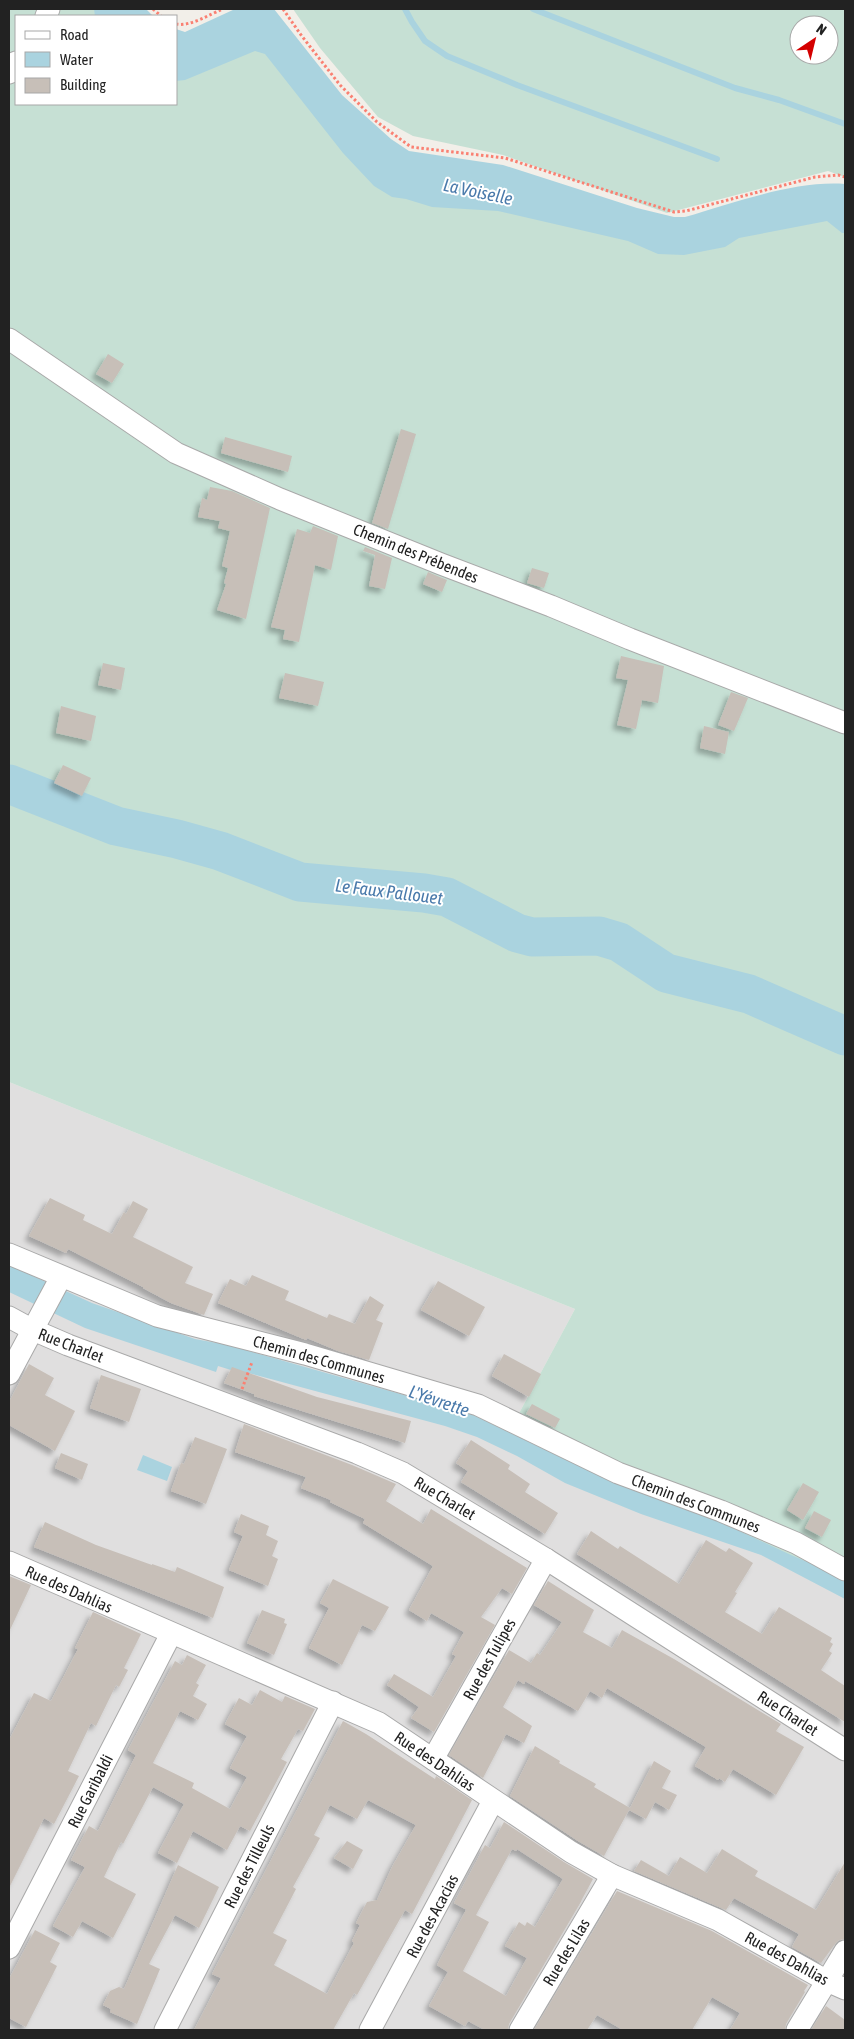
<svg xmlns="http://www.w3.org/2000/svg" width="854" height="2039" font-family="'Asap Condensed',sans-serif">
  <style>
    .residential { fill: #e0dfdf }
    .wetland { fill: #c6e0d4; fill-rule: evenodd }
    .water { fill: #aad3df }
    .lines { fill: none; stroke-linecap: round; stroke-linejoin: round }
    .stream { stroke: #aad3df; stroke-width: 6 }
    .river { stroke: #aad3df; stroke-width: 39 }
    .building { fill: #c7bfb8; fill-rule: evenodd; filter: url(#shadow) }
    .street-casing { stroke: #a9a9a9; stroke-width: 23 }
    .path { stroke: #fa8072; stroke-width: 3; stroke-dasharray: 2.5 2.5; stroke-linecap: butt }
    .street { stroke: #fff; stroke-width: 21 }
    .labels { text-anchor: middle; stroke-width: 4; stroke-linejoin: round; paint-order: stroke }
    .street-label { font-size: 16px; fill: #222; stroke: #fff }
    .water-label { font-size: 18px; font-style: italic; fill: #4a7aab; stroke: #fff }
  </style>
  <defs>
    <filter id="shadow"><feDropShadow dx="-4.5" dy="4.5" stdDeviation="2.5" flood-color="#0004"/></filter>
  </defs>
  <rect width="100%" height="100%" fill="#f2efe9"/>
  <!-- residential -->
  <polygon class="residential" points="9,1082 575,1309 509,1432 515,1447 845,1586 845,2030 9,2030"/>
  <!-- wetland -->
  <g class="wetland">
    <polygon points="9,9 117,9 122,16 16,16 16,56 9,70"/>
    <path d="M 293,9 L 845,9 L 845,177 L 828,171 L 667,213 L 503,155 L 413,136 L 378,117 L 320,48 ZM 799,25 L 829,25 L 829,55 L 799,55 Z"/>
    <polygon points="258,25 379,170 678,239 845,213 845,1589 509,1432 575,1309 9,1082 9,72 16,58 16,104 176,104 176,54"/>
  </g>
  <!-- water -->
  <g class="water">
    <polygon points="94,9 146,9 153,16 95,16"/>
    <path d="M 235,9 L 274,9 L 342,95 L 391,139 L 409,151 L 503,165 L 637,208 L 674,217 L 685,217 C 733,203 796,180 845,184 L 845,233 L 842,233 L 827,221 L 739,238 L 725,247 L 684,255 L 658,254 L 628,241 L 498,211 L 432,207 L 406,199 L 392,197 L 374,186 L 343,153 L 265,54 L 255,51 L 185,80 L 176,81 L 176,29 L 185,32 Z"/>
    <polygon points="9,781 134,833 219,850 311,886 439,894 524,937 610,937 665,972 754,995 845,1038 845,1050 747,1006 662,983 649,975 613,949 602,947 579,948 538,953 519,948 442,908 431,905 307,896 292,891 231,866 175,848 134,842 50,806 9,796"/>
    <polygon points="9,1265 92,1303 195,1339 228,1345 471,1414 612,1482 688,1507 791,1555 845,1578 845,1599 761,1555 641,1514 565,1483 517,1456 477,1437 445,1426 241,1371 231,1370 218,1366 216,1372 85,1328 9,1292"/>
    <polygon points="143,1455 172,1467 167,1481 137,1470"/>
  </g>
  <g class="lines">
    <!-- stream -->
    <g class="stream">
      <polyline points="405,9 412,22 425,41 447,56 517,85 717,159"/>
      <polyline points="533,9 735,88 779,100 845,124"/>
    </g>
    <!-- river -->
    <polyline class="river" points="9,784 116,826 177,839 220,851 300,882 424,893 447,897 517,933 532,937 599,936 619,942 666,973 749,994 845,1036"/>
  </g>
  <!-- building -->
  <g class="building">
    <polygon points="108,354 124,364 112,383 96,374"/>
    <polygon points="401,429 416,434 388,529 372,523"/>
    <polygon points="225,437 292,456 288,472 221,453"/>
    <polygon points="210,487 232,491 270,508 246,619 217,610 226,584 224,583 228,568 222,566 230,531 218,528 220,521 198,517 202,498 207,500"/>
    <polygon points="313,526 338,536 331,570 315,565 299,642 283,639 285,630 271,627 297,529 310,533"/>
    <polygon points="365,547 392,558 385,589 369,586 375,555 363,551"/>
    <polygon points="532,568 549,573 544,588 527,583"/>
    <polygon points="428,572 447,580 442,592 423,584"/>
    <polygon points="621,656 664,666 658,703 642,700 636,729 617,725 628,680 616,678"/>
    <polygon points="103,663 125,668 121,690 98,685"/>
    <polygon points="285,673 324,682 318,706 279,698"/>
    <polygon points="731,692 748,698 734,731 718,725"/>
    <polygon points="61,706 96,716 91,741 56,733"/>
    <polygon points="704,726 729,732 725,754 700,748"/>
    <polygon points="63,765 91,778 82,796 54,783"/>
    <polygon points="50,1198 85,1215 83,1220 112,1234 124,1212 126,1214 133,1201 148,1209 133,1237 193,1267 185,1283 213,1294 204,1315 171,1303 143,1288 143,1287 68,1249 66,1253 29,1236"/>
    <polygon points="252,1275 289,1291 285,1300 327,1318 329,1314 355,1324 370,1296 384,1305 376,1320 383,1323 369,1360 338,1351 307,1338 306,1340 218,1303 230,1279 246,1286"/>
    <polygon points="438,1281 485,1307 469,1336 421,1310"/>
    <polygon points="504,1354 541,1374 529,1397 492,1376"/>
    <polygon points="29,1364 54,1378 45,1395 75,1411 55,1451 9,1425 9,1402"/>
    <polygon points="232,1367 317,1397 411,1421 405,1443 254,1396 254,1394 224,1383"/>
    <polygon points="101,1375 141,1389 129,1422 90,1408"/>
    <polygon points="532,1404 560,1419 555,1428 526,1414"/>
    <polygon points="244,1424 352,1465 396,1484 386,1501 423,1524 431,1509 527,1568 512,1594 502,1588 481,1617 495,1625 434,1732 411,1718 419,1707 387,1685 394,1674 433,1697 456,1656 452,1654 464,1632 431,1613 427,1621 409,1610 433,1566 363,1523 365,1519 330,1502 331,1500 301,1488 306,1477 235,1452"/>
    <polygon points="195,1437 227,1449 206,1504 171,1491 181,1463 184,1464"/>
    <polygon points="471,1440 510,1465 508,1469 530,1484 525,1492 558,1513 545,1534 461,1482 468,1471 456,1463"/>
    <polygon points="61,1453 88,1464 82,1480 55,1468"/>
    <polygon points="803,1483 819,1492 803,1520 787,1510"/>
    <polygon points="814,1511 831,1520 822,1537 805,1528"/>
    <polygon points="241,1514 269,1526 266,1535 278,1541 272,1556 278,1559 268,1586 229,1570 243,1536 234,1532"/>
    <polygon points="45,1522 96,1545 152,1565 152,1564 175,1572 177,1567 224,1587 213,1618 34,1547"/>
    <polygon points="591,1531 618,1549 620,1546 679,1584 706,1540 726,1552 729,1548 753,1563 735,1592 737,1593 725,1612 762,1634 779,1607 832,1638 830,1642 833,1644 829,1651 832,1653 821,1670 845,1686 845,1722 577,1554"/>
    <polygon points="9,1576 31,1585 9,1632"/>
    <polygon points="333,1579 389,1607 375,1631 362,1625 342,1665 309,1648 329,1608 320,1603"/>
    <polygon points="548,1581 594,1610 583,1632 612,1648 622,1630 674,1659 781,1724 776,1731 804,1747 776,1795 733,1769 725,1782 719,1778 718,1780 695,1766 706,1747 607,1688 602,1698 590,1691 578,1711 525,1681 524,1684 518,1680 503,1707 532,1726 524,1743 506,1734 483,1778 449,1755 509,1650 531,1663 537,1653 540,1655 562,1622 534,1605"/>
    <polygon points="262,1610 285,1619 284,1623 287,1624 274,1655 247,1643"/>
    <polygon points="93,1612 141,1634 124,1668 128,1670 119,1687 116,1685 96,1726 91,1723 68,1771 79,1776 54,1824 44,1818 9,1888 9,1740 34,1693 51,1701 78,1649 75,1648"/>
    <polygon points="187,1655 206,1665 196,1683 199,1685 193,1696 207,1704 198,1720 180,1711 153,1763 194,1783 192,1788 230,1809 247,1777 230,1768 247,1736 225,1724 239,1698 252,1705 260,1690 282,1702 285,1696 315,1709 303,1731 298,1729 281,1759 287,1762 250,1831 240,1826 227,1850 193,1831 177,1863 158,1853 184,1804 153,1787 123,1844 121,1842 104,1877 136,1894 113,1938 82,1921 73,1937 53,1926 85,1867 71,1860 89,1826 98,1831 136,1755 128,1750 175,1661 182,1665"/>
    <path d="M 343,1721 L 366,1734 L 435,1779 L 436,1776 L 472,1800 L 412,1914 L 405,1910 L 357,1995 L 354,1993 L 333,2030 L 194,2030 L 221,1978 L 212,1974 ZM 368,1800 L 416,1825 L 392,1867 L 377,1900 L 367,1902 L 356,1923 L 360,1925 L 352,1941 L 354,1943 L 327,1994 L 274,1965 L 287,1940 L 273,1933 L 296,1889 L 293,1887 L 320,1838 L 314,1835 L 330,1805 L 357,1819 Z"/>
    <polygon points="535,1746 560,1761 559,1763 596,1784 594,1787 630,1808 604,1856 578,1841 510,1796"/>
    <polygon points="654,1761 671,1771 662,1788 677,1795 669,1810 655,1802 646,1819 629,1810"/>
    <path d="M 504,1822 L 564,1862 L 593,1879 L 581,1901 L 582,1900 L 509,2024 L 508,2030 L 485,2030 L 468,2021 L 465,2026 L 429,2006 L 448,1972 L 437,1965 L 466,1910 L 469,1911 L 454,1903 L 485,1845 L 490,1848 ZM 512,1849 L 516,1851 L 517,1849 L 563,1879 L 535,1927 L 527,1922 L 525,1926 L 519,1922 L 505,1946 L 527,1958 L 506,1996 L 463,1971 L 489,1922 L 476,1915 Z"/>
    <polygon points="347,1841 363,1850 353,1869 334,1858"/>
    <polygon points="722,1849 758,1871 755,1876 816,1910 845,1862 845,1939 839,1940 835,1944 821,1963 792,1947 799,1934 734,1898 726,1910 634,1871 641,1860 669,1876 680,1857 707,1873"/>
    <polygon points="178,1865 219,1887 199,1928 175,1915 149,1964 160,1969 137,2024 110,2012 111,2009 103,2005 110,1991 119,1987 124,1989"/>
    <polygon points="617,1891 712,1931 808,1985 804,1991 805,1992 786,2024 785,2030 730,2030 740,2013 712,1997 692,2030 623,2030 597,2015 587,2030 534,2030"/>
    <polygon points="35,1930 60,1943 50,1962 57,1966 26,2027 9,2018 9,1979"/>
    <polygon points="826,2006 845,2020 845,2030 811,2030"/>
  </g>
  <g class="lines">
    <defs>
      <g id="street">
        <polyline points="46,16 49,9"/>
        <polyline points="9,73 16,62"/>
        <polyline points="9,339 176,453 280,499 441,564 551,606 630,639 845,723"/>
        <polyline points="9,1254 157,1316 305,1354 478,1405 618,1473 721,1511 796,1543 845,1570"/>
        <polyline points="9,1317 31,1329 68,1345 357,1453 403,1473 546,1559 845,1750"/>
        <polyline points="9,1374 61,1277"/>
        <polyline points="9,1562 379,1723 571,1852 612,1875 718,1920 827,1981 845,1989"/>
        <polyline points="433,1759 546,1559"/>
        <polyline points="9,1948 171,1634"/>
        <polyline points="165,2030 333,1702"/>
        <polyline points="370,2030 493,1801"/>
        <polyline points="520,2030 612,1875"/>
        <polyline points="797,2030 845,1951"/>
      </g>
    </defs>
    <!-- street casing -->
    <use href="#street" class="street-casing"/>
    <!-- path -->
    <g class="path">
      <polyline points="153,9 161,16"/>
      <polyline points="283,9 301,35 340,85 377,122 411,147 505,158 674,212 686,211 815,177 838,175 845,177"/>
      <path d="M 176,24 C 190,27 210,14 223,9"/>
      <polyline points="242,1389 252,1362"/>
    </g>
    <!-- street -->
    <use href="#street" class="street"/>
  </g>
  <g class="labels">
    <!-- street labels -->
    <g class="street-label">
      <text transform="translate(416 553) rotate(22)" y="6">Chemin des Prébendes</text>
      <text transform="translate(71 1345) rotate(21)" y="6">Rue Charlet</text>
      <text transform="translate(319 1359) rotate(16)" y="6">Chemin des Communes</text>
      <text transform="translate(445 1498) rotate(31)" y="6">Rue Charlet</text>
      <text transform="translate(696 1503) rotate(21)" y="6">Chemin des Communes</text>
      <text transform="translate(69 1589) rotate(24)" y="6">Rue des Dahlias</text>
      <text transform="translate(489 1659) rotate(-61)" y="6">Rue des Tulipes</text>
      <text transform="translate(788 1713) rotate(33)" y="6">Rue Charlet</text>
      <text transform="translate(435 1761) rotate(34)" y="6">Rue des Dahlias</text>
      <text transform="translate(90 1791) rotate(-63)" y="6">Rue Garibaldi</text>
      <text transform="translate(249 1866) rotate(-63)" y="6">Rue des Tilleuls</text>
      <text transform="translate(432 1916) rotate(-62)" y="6">Rue des Acacias</text>
      <text transform="translate(566 1952) rotate(-59)" y="6">Rue des Lilas</text>
      <text transform="translate(787 1958) rotate(29)" y="6">Rue des Dahlias</text>
    </g>
    <!-- water labels -->
    <g class="water-label">
      <text transform="translate(478 192) rotate(12)" y="6">La Voiselle</text>
      <text transform="translate(389 892) rotate(7)" y="6">Le Faux Pallouet</text>
      <text transform="translate(439 1401) rotate(19)" y="6">L'Yévrette</text>
    </g>
  </g>
  <!-- border -->
  <rect width="854" height="2039" fill="none" stroke="#222222" stroke-width="20"/>
  <!-- legend -->
  <rect x="15" y="15" width="162" height="90" fill="#ffffff" stroke="#a7a7a7"/>
  <rect x="25" y="31" width="25" height="8" fill="#ffffff" stroke="#a7a7a7"/>
  <text x="60" y="40" font-size="15" fill="#222222">Road</text>
  <rect x="25" y="52" width="25" height="15" fill="#aad3df" stroke="#a7a7a7"/>
  <text x="60" y="65" font-size="15" fill="#222222">Water</text>
  <rect x="25" y="78" width="25" height="15" fill="#c7bfb8" stroke="#a7a7a7"/>
  <text x="60" y="90" font-size="15" fill="#222222">Building</text>
  <!-- north arrow -->
  <g transform="translate(814 40) rotate(35)"><circle r="24" fill="#ffffff" stroke="#a7a7a7"/>
  <path d="M0-4L9 19L0 12L-9 19Z" fill="#d40000"/>
  <text y="-8" font-size="14" font-weight="bold" text-anchor="middle" fill="#222222">N</text>
  </g>
</svg>
